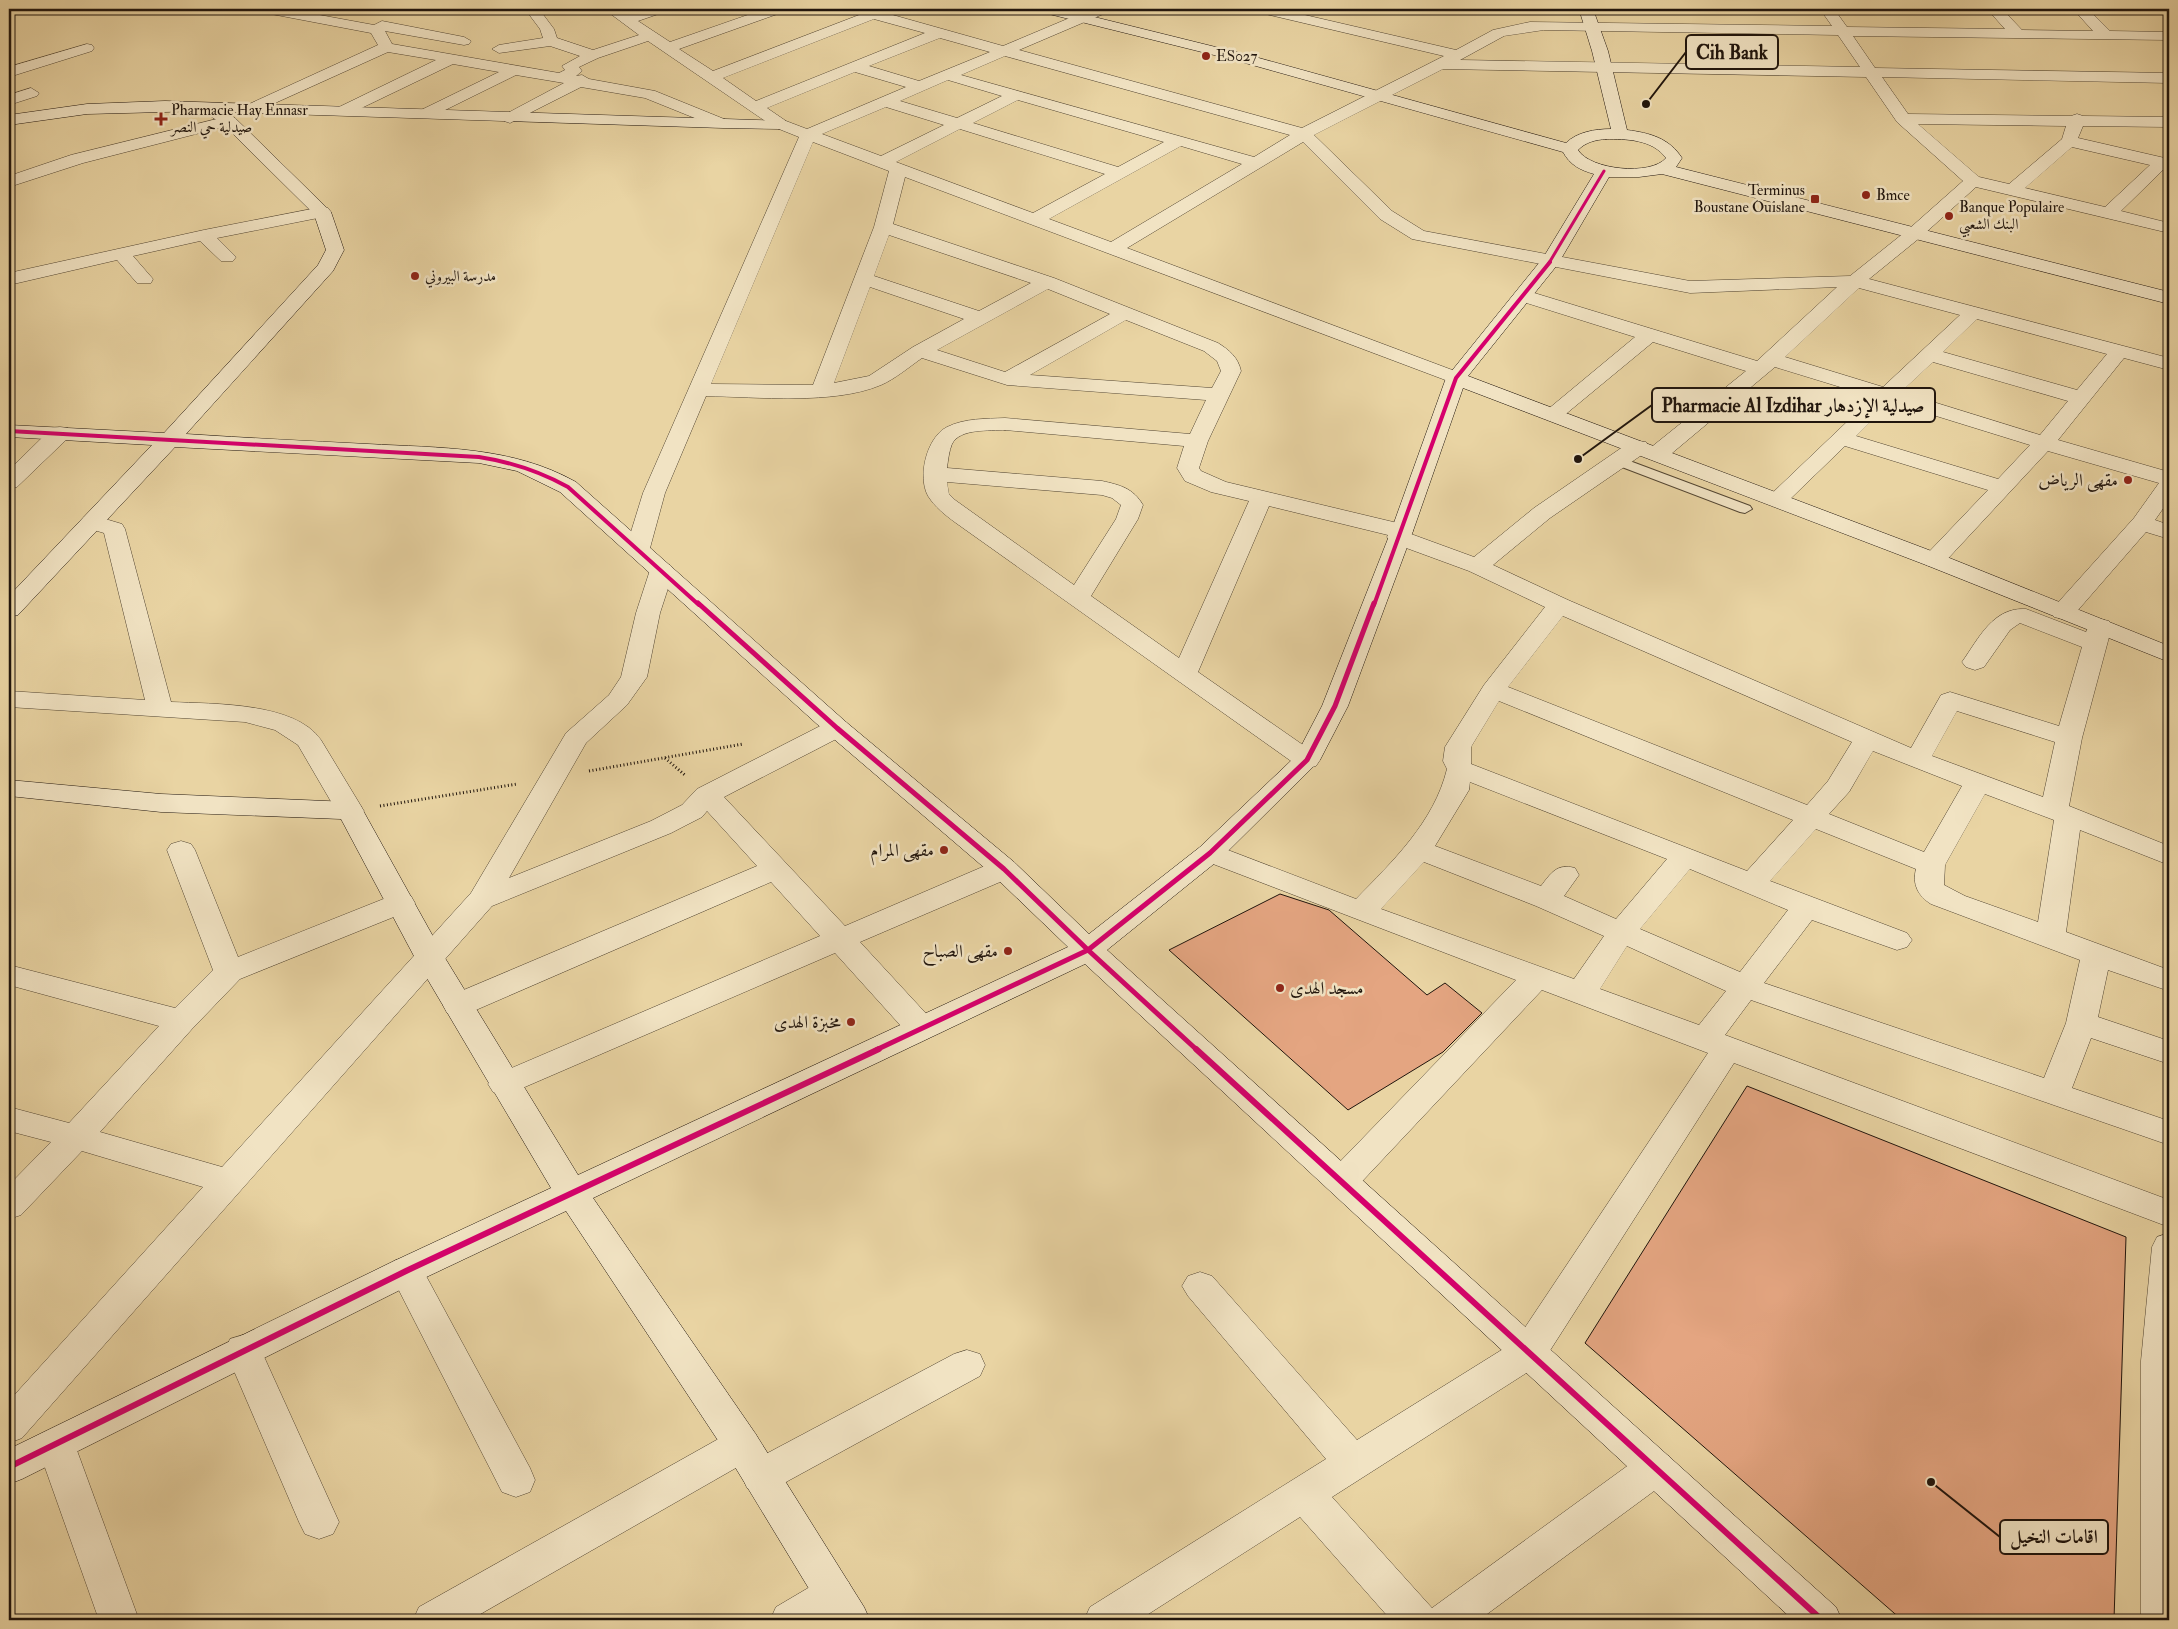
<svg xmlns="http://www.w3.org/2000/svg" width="2178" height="1629" font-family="'IM FELL Double Pica',Amiri,serif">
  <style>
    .building { fill: #e4a581; stroke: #20150d }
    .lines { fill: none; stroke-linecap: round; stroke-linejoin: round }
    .lane-casing { stroke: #524532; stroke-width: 2 }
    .street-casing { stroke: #524532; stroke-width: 1 }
    .secondary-casing { stroke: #20150d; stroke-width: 1 }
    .path { stroke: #20150d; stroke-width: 3; stroke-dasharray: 1 2.5; stroke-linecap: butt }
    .lane { fill: #f1e3c3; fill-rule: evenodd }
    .street { fill: #f1e3c3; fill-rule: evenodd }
    .secondary { fill: #f1e3c3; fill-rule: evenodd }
    .cycleway-far3-casing { stroke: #f1e3c3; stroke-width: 5 }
    .cycleway-far2-casing { stroke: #f1e3c3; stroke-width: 6 }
    .cycleway-far1-casing { stroke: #f1e3c3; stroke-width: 8 }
    .cycleway-casing { stroke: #f1e3c3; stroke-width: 9 }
    .cycleway-far3 { stroke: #d6006c; stroke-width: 3 }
    .cycleway-far2 { stroke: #d6006c; stroke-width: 4 }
    .cycleway-far1 { stroke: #d6006c; stroke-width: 5 }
    .cycleway { stroke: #d6006c; stroke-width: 6 }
    .poi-dot { fill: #8f2418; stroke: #f1e3c3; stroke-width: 2 }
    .labels { text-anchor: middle; stroke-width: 5; stroke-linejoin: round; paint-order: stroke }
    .far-poi-label { font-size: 15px; fill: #20150d; stroke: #f1e3c3; text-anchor: start }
    .poi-label { font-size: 18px; fill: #20150d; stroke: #f1e3c3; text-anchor: end }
    .leader { fill: none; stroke: #20150d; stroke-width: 2 }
    .callout-dot { fill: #20150d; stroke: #f1e3c3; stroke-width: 2 }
    .callout { fill: #f1e3c3; stroke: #20150d; stroke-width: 2 }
    .callout-label { font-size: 19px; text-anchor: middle; font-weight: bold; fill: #20150d }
  </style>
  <rect width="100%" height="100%" fill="#e9d4a3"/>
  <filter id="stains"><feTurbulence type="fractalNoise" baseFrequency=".004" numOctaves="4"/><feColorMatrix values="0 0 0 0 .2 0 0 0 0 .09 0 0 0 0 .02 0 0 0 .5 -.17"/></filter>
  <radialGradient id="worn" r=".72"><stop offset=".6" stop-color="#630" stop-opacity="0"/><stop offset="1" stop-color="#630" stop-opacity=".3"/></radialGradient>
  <!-- building -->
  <g class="building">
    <polygon points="1280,894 1329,910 1427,995 1445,983 1482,1013 1443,1052 1348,1110 1169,950"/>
    <polygon points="1747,1086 2126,1237 2114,1620 1902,1620 1585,1343"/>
  </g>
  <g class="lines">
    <defs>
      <polygon id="lane" points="1619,457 1750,506 1752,509 1745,513 1740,512 1614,464 1613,461 1614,458"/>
      <g id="street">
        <polygon points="9,9 24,9 9,18"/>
        <path d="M 259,9 L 287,9 L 374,25 L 382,21 L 464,37 L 471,41 L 469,44 L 464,45 L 385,31 L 392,44 L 559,73 L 565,70 L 562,66 L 580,56 L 550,46 L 499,53 L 492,49 L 499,45 L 543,38 L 540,29 L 525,9 L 539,9 L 554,29 L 557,38 L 593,50 L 639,35 L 604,9 L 620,9 L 628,14 L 645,9 L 666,9 L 664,12 L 638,21 L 670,42 L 765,9 L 785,9 L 783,12 L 679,49 L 713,71 L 859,15 L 848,12 L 846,9 L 875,10 L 1003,46 L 1091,9 L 1110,9 L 1108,12 L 1019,50 L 1302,128 L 1444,56 L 1257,12 L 1255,9 L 1279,9 L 1456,50 L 1493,30 L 1530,22 L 1832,26 L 1820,9 L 1834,9 L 1847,27 L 2005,29 L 1987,9 L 2002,9 L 2022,30 L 2093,31 L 2073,9 L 2088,9 L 2110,31 L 2169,32 L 2169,40 L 1853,36 L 1875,68 L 2169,73 L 2169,83 L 1882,77 L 1908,114 L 2071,116 L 2077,114 L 2083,116 L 2169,117 L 2169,127 L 2083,126 L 2078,138 L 2169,159 L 2169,169 L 2165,168 L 2121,211 L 2169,223 L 2169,233 L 1976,187 L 1922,236 L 1869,279 L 2169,358 L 2169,370 L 2124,358 L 2058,440 L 2169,472 L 2169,500 L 2155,520 L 2169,525 L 2169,539 L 2146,532 L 2072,617 L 2063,619 L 2054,617 L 2051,612 L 2054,607 L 2134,518 L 2159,483 L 2048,451 L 1942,565 L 1934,567 L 1926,565 L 1922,560 L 1926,555 L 1988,490 L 1845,446 L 1785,504 L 1777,506 L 1769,504 L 1766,499 L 1873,397 L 1775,367 L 1665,459 L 1657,460 L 1649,459 L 1646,454 L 1649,449 L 1746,371 L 1653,342 L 1561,418 L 1554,420 L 1547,418 L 1544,414 L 1547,410 L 1635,337 L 1517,300 L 1514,296 L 1517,292 L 1531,292 L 1757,361 L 1837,287 L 1690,293 L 1412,239 L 1380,219 L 1303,142 L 1127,248 L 1463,374 L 1466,378 L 1463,382 L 1456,384 L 905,177 L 893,224 L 1054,278 L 1218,343 C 1229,350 1238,357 1241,371 L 1208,441 L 1199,468 L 1201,471 L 1226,482 L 1410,526 L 1413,531 L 1411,534 L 1474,557 L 1534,508 L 1630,442 L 1638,441 L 1646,442 L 1649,447 L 1646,452 L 1550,518 L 1493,565 L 1568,600 L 1911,748 L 1941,695 L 1950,692 L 2059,726 L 2082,647 L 2020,623 L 2010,630 L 1984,667 L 1975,670 L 1966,667 L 1962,662 C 1979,638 1993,607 2026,609 L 2086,632 L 2091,621 L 2100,619 L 2109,621 L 2112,626 L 2082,738 L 2069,806 L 2169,846 L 2169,865 L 2080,830 L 2066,932 L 2169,970 L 2169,991 L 2108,970 L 2098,1017 L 2169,1041 L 2169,1064 L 2091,1038 L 2072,1088 L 2169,1121 L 2169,1145 L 1751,1000 L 1725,1035 L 2169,1200 L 2169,1227 L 1734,1063 L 1542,1363 L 1332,1497 L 1432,1608 L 1641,1456 L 1655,1451 L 1669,1456 L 1674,1468 L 1669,1480 L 1479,1620 L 1391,1620 L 1300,1517 L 1139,1620 L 1084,1620 L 1090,1607 L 1326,1459 L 1188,1296 L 1182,1286 L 1188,1276 L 1200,1272 L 1212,1276 L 1357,1440 L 1516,1341 L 1708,1053 L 1542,990 L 1354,1190 L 1342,1194 L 1330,1190 L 1325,1181 L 1330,1172 L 1516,980 L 1200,859 L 1196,853 L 1200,847 L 1210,844 L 1220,847 L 1356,899 C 1393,861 1434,822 1447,769 L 1443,761 L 1445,747 L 1484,685 L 1545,607 L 1469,571 L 1390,542 L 1387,537 L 1388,535 L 1269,506 L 1198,672 L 1316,754 L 1320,760 L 1316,766 L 1307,768 L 1298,766 L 956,523 C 945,515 935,507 928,496 C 917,476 927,437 947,427 C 965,418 986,419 1005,418 L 1190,434 L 1206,400 L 1007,385 L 922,358 C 909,367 895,379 881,385 C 834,405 757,397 706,396 L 665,493 L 650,548 L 646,553 L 638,555 L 630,553 L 626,548 L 643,493 L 799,137 L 774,127 L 648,41 L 598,58 L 579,67 L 582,71 L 576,76 L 582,75 L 589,79 L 655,91 L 729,121 L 731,124 L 729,127 L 717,127 L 645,98 L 581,87 L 510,123 L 504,121 L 502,118 L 504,115 L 564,83 L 516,75 L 431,117 L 419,117 L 417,114 L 419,111 L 499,72 L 453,64 L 349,114 L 337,114 L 335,111 L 337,108 L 436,60 L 388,52 L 253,113 L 245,108 L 247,105 L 378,45 L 371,33 L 266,13 ZM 874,19 L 925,33 L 756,101 L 723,78 ZM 1544,30 L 1838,35 L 1860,67 L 1460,60 L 1504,36 ZM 940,38 L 990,52 L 919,81 L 869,66 ZM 1005,56 L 1290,135 L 1254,157 L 961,75 ZM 1443,69 L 1866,77 L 1897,122 L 1963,181 L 1910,228 L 1850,276 L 1690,281 L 1424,231 L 1392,211 L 1314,135 ZM 855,72 L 906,87 L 807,129 L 786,121 L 767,108 ZM 948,80 L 1002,96 L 957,118 L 900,101 ZM 1018,100 L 1164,142 L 1118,167 L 973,123 ZM 886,107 L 944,125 L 881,156 L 822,134 ZM 1918,124 L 2066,126 L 2062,139 L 2009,184 L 1979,177 ZM 960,129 L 1105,174 L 1033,213 L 896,162 ZM 813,142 L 889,171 L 874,227 L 813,385 L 711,384 ZM 1181,146 L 1242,164 L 1111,242 L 1049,219 ZM 2072,147 L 2150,165 L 2105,207 L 2025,188 ZM 889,235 L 1031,283 L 979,311 L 874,276 ZM 870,287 L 964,319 L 913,347 L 869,376 L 834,383 ZM 1859,288 L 1960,315 L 1883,387 L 1785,357 ZM 1048,289 L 1110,314 L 1005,372 L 937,350 ZM 1977,319 L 2107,354 L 2077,390 L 1943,352 ZM 1126,320 L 1204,351 L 1217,361 L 1221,371 L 1212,388 L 1030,375 ZM 1933,362 L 2068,401 L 2040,435 L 1901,392 ZM 1891,402 L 2030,445 L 1998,479 L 1856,436 ZM 1005,430 L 1184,446 L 1177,468 L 1185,481 L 1211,492 L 1249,501 L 1179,658 L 1091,596 L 1138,519 L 1143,505 C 1133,488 1120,485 1102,481 L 947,468 C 948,461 949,451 952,444 C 960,428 990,431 1005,430 ZM 947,482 L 1102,495 L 1112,498 L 1121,505 L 1116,519 L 1074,585 L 955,500 L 949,494 ZM 1563,616 L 1852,742 L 1828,781 L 1807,805 L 1508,687 ZM 1499,701 L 1793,820 L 1747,871 L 1471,764 L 1471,747 ZM 1957,711 L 2055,742 L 2043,797 L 1932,756 ZM 1873,751 L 1962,786 L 1924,852 L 1829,814 L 1849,792 ZM 1470,782 L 1667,859 L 1616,919 L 1564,896 L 1579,875 L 1575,868 C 1557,863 1551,873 1541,886 L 1435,846 L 1469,790 ZM 1985,794 L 2054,820 L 2038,922 L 1965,896 L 1944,885 L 1945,865 ZM 1816,829 L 1916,869 C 1912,884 1918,896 1931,904 L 2080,960 L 2066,1023 L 2044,1078 L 1764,983 L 1812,920 L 1897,950 L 1907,947 L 1912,940 L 1907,933 L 1770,881 ZM 1424,862 L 1536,906 L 1604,936 L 1574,979 L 1381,909 ZM 1690,869 L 1788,910 L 1740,972 L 1640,929 ZM 1627,946 L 1726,991 L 1699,1025 L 1600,989 Z"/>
        <polygon points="87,44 92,45 94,48 92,51 9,77 9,67"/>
        <polygon points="31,88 39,93 37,96 9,105 9,95"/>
        <polygon points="229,116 235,118 237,121 235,124 83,163 9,187 9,176 71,155"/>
        <polygon points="322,207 328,208 331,212 328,216 217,238 236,257 233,261 221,261 200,241 133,256 153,279 151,283 137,283 117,260 9,285 9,273 204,230"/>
        <polygon points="60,427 68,428 71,433 68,438 17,487 9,489 9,470 52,428"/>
        <path d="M 92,515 L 122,524 L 125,529 L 171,702 C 213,704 295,702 321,740 L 364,811 L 360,817 L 350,820 L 340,817 L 298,745 L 275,730 L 245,722 L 9,707 L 9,691 L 145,700 L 104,533 L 84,527 L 81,522 L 84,517 Z"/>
        <polygon points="662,563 670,565 674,570 660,613 647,677 627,705 586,743 509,878 651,821 682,805 697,789 828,722 837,720 846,722 850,728 846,734 724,797 845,926 994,862 1004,860 1014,862 1018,869 1014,876 860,942 932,1020 936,1028 932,1036 921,1039 910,1036 835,953 504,1096 493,1092 488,1084 493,1076 820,936 771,882 469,1013 458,1016 447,1013 443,1005 447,997 757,866 707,811 702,817 671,833 492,906 22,1438 9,1443 9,1401 203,1187 82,1151 21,1215 9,1219 9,1185 51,1142 9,1131 9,1107 69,1123 159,1026 9,985 9,965 175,1008 213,970 167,850 171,844 181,841 191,844 195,850 238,957 391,896 401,893 411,896 415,903 411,910 240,979 192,1029 100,1132 222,1167 471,893 566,733 609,695 621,677 636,613 650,570 654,565"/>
        <polygon points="2169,1233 2169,1620 2141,1620 2141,1361 2152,1247 2157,1237"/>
        <polygon points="406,1257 418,1261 530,1468 535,1480 530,1492 516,1497 502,1492 389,1271 394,1261"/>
        <polygon points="243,1335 256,1339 261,1350 339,1522 333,1534 319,1539 305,1534 299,1522 225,1350 230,1339"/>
        <polygon points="967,1350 980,1354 985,1365 980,1376 775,1488 761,1493 747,1488 742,1476 747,1464 954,1354"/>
        <polygon points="56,1429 69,1433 75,1445 139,1620 99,1620 37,1445 43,1433"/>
        <polygon points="742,1429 755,1433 761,1445 755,1457 470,1620 413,1620 419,1607 729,1433"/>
        <path d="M 834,1575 L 848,1581 L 854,1594 C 839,1629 802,1620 770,1620 L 776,1607 L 820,1581 Z"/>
      </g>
      <path id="secondary" d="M 1039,9 L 1062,9 L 1248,55 L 1566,143 C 1577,132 1595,129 1611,129 L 1592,51 L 1579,9 L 1593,9 L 1608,51 L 1627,130 C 1650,133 1669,138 1682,158 L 1676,167 L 2169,292 L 2169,304 L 1662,174 L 1639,177 L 1609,177 L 1558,264 L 1468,376 L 1942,555 L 2169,646 L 2169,662 L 1926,565 L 1463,388 L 1413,531 L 1348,706 L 1320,760 L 1220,859 L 1107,950 L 1836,1607 L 1842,1620 L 1793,1620 L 1085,964 L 593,1198 L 755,1433 L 864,1607 L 870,1620 L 828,1620 L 729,1457 L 566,1211 L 418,1281 L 22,1479 L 9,1484 L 9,1449 L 394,1261 L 551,1188 L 415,958 L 341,819 L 161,812 L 9,796 L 9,780 L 161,794 L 350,802 L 360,805 L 445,958 L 578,1175 L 1068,947 L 994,876 L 828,734 L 560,492 L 517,471 L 479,463 L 175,447 L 18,615 L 9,617 L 9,596 L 152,445 L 9,437 L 9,425 L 164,433 L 318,265 L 326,250 L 314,214 L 223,124 L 202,111 L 87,114 L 9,125 L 9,115 L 87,104 L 165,101 L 786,121 L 788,124 L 786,127 L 780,129 L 723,128 L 225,112 L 235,118 L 331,212 L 344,250 L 333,271 L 186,434 C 247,438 308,441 368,444 C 440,448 512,446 576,482 L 846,722 L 1014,862 L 1089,934 L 1200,847 L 1296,756 L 1322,706 L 1391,531 L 1446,378 L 1543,258 L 1594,174 C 1580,170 1570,165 1563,152 L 1238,61 L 1041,12 ZM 1606,139 C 1626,139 1652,139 1666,158 C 1651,176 1590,170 1578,150 C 1586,142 1595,140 1606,139 Z"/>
    </defs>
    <!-- lane casing -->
    <use href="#lane" class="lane-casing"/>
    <!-- street casing -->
    <use href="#street" class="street-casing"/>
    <!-- secondary casing -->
    <use href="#secondary" class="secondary-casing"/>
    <!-- path -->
    <g class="path">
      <polyline points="665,758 686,776"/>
      <polyline points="589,771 743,744"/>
      <polyline points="380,806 517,784"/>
    </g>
    <!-- lane -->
    <use href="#lane" class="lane"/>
    <!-- street -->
    <use href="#street" class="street"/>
    <!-- secondary -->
    <use href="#secondary" class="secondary"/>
    <defs>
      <polyline id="cycleway-far3" points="1549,263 1604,171"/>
      <g id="cycleway-far2">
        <path d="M 9,431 L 479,457 C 511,462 539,471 568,487 L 699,605"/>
        <polyline points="1374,605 1456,378 1550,262"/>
      </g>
      <g id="cycleway-far1">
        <polyline points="698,603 837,728 1004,869 1088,950 1197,1050"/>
        <polyline points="876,1050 1088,950 1210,853 1307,760 1335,706 1374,603"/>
      </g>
      <g id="cycleway">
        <polyline points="1196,1049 1822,1620"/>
        <polyline points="9,1467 406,1271 879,1049"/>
      </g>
    </defs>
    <!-- cycleway-far3 casing -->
    <use href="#cycleway-far3" class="cycleway-far3-casing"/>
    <!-- cycleway-far2 casing -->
    <use href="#cycleway-far2" class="cycleway-far2-casing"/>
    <!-- cycleway-far1 casing -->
    <use href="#cycleway-far1" class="cycleway-far1-casing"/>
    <!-- cycleway casing -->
    <use href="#cycleway" class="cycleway-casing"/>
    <!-- cycleway-far3 -->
    <use href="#cycleway-far3" class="cycleway-far3"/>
    <!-- cycleway-far2 -->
    <use href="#cycleway-far2" class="cycleway-far2"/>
    <!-- cycleway-far1 -->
    <use href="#cycleway-far1" class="cycleway-far1"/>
    <!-- cycleway -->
    <use href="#cycleway" class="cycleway"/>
  </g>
  <!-- markers -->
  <g class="poi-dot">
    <circle cx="1206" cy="56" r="5"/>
    <path d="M158.5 111.5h5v5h5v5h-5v5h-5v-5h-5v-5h5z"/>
    <circle cx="1866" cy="195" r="5"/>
    <rect x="1810" y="194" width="10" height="10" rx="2.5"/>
    <circle cx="1949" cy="216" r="5"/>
    <circle cx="415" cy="276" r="5"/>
    <circle cx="2128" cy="480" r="5"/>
    <circle cx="944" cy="850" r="5"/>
    <circle cx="1008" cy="951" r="5"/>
    <circle cx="1280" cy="988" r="5"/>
    <circle cx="851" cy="1022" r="5"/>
  </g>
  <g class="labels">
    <!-- far-poi labels -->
    <g class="far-poi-label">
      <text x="1216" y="61">ES027</text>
      <text x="171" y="115">Pharmacie Hay Ennasr<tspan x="171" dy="17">صيدلية حي النصر</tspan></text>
      <text x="1805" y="195" text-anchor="end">Terminus<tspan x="1805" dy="17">Boustane Ouislane</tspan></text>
      <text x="1876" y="200">Bmce</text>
      <text x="1959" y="212">Banque Populaire<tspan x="1959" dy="17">البنك الشعبي</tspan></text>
      <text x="425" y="281">مدرسة البيروني</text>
    </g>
    <!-- poi labels -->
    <g class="poi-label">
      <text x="2118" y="486">مقهى الرياض</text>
      <text x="934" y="856">مقهى المرام</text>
      <text x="998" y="957">مقهى الصباح</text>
      <text x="1290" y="994" text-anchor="start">مسجد الهدى</text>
      <text x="841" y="1028">مخبزة الهدى</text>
    </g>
  </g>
  <!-- callouts -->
  <path class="leader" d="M1646 104L1686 52M1578 459L1652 405M1931 1482L2000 1537"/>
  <g class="callout-dot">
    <circle cx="1646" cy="104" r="5"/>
    <circle cx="1578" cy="459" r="5"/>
    <circle cx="1931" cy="1482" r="5"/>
  </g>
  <g class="callout">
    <rect x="1686" y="35" width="92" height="34" rx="5"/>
    <rect x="1652" y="388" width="283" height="34" rx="5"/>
    <rect x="2000" y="1520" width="108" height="34" rx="5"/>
  </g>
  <g class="callout-label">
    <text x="1732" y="59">Cih Bank</text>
    <text x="1793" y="412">Pharmacie Al Izdihar صيدلية الإزدهار</text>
    <text x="2054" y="1543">اقامات النخيل</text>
  </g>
  <!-- margin -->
  <rect width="2178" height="1629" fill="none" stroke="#e9d4a3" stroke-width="30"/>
  <rect x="10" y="10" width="2158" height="1609" fill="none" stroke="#20150d" stroke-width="2.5"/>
  <rect x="15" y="15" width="2148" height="1599" fill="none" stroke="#20150d"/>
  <rect width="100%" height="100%" filter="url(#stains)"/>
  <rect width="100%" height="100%" fill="url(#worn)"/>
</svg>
